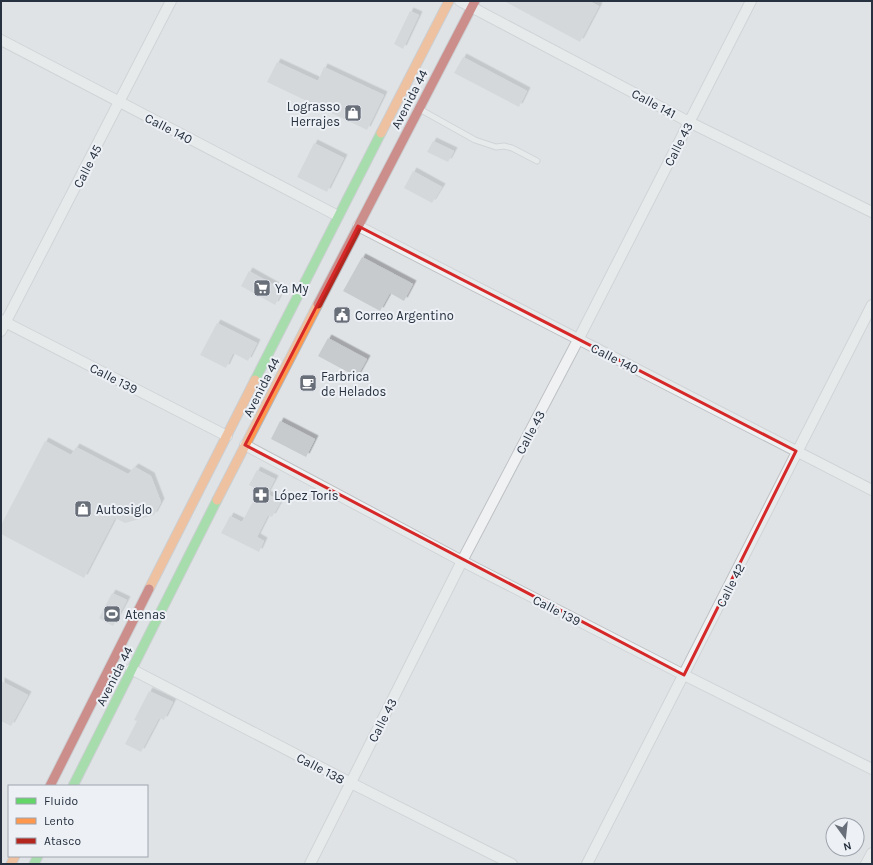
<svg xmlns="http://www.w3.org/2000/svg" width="873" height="865" font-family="Karla,sans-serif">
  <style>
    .building { fill: #c8cbce; filter: url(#shadow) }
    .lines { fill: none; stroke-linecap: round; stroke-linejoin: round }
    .lane-casing { stroke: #bec1c4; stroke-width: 7 }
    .street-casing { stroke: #bec1c4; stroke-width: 12 }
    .fast-casing { stroke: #b2b6bb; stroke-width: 11 }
    .slow-casing { stroke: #b2b6bb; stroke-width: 11 }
    .jam-casing { stroke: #b2b6bb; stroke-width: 11 }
    .lane { stroke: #f0f1f2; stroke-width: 5 }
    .street { stroke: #f0f1f2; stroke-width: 10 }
    .fast { stroke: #63d668; stroke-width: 9 }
    .slow { stroke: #ff974d; stroke-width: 9 }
    .jam { stroke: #b3261e; stroke-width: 9 }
    .marked { fill: none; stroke: #d62828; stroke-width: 3; stroke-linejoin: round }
    .labels { text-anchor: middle; stroke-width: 4; stroke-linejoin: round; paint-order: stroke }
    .street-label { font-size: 13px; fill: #27313f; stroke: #edf1f6 }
    .poi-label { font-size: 13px; fill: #27313f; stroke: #edf1f6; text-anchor: start }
  </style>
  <defs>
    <filter id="shadow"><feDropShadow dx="3.5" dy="-3.5" stdDeviation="0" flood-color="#0004"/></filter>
  </defs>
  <rect width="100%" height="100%" fill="#e0e3e6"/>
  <!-- building -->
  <g class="building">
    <polygon points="504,1 589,1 599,6 580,42"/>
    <polygon points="410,11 419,15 403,49 394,44"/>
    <polygon points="463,57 527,91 519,107 454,73"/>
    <polygon points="277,62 318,81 324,67 384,95 367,130 267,82"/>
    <polygon points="433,141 454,151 448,162 427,152"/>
    <polygon points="314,143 344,158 327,192 297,177"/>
    <polygon points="413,171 442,187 432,203 404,188"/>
    <polygon points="362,257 413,284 404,301 390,293 380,311 343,291"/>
    <polygon points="249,271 283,290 275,305 241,286"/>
    <polygon points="217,323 257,343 248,361 233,353 226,368 200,355"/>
    <polygon points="328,338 367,359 357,377 318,356"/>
    <polygon points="280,421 315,439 306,457 271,439"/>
    <polygon points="45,441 71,455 76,447 128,474 135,467 151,476 161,502 154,515 125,523 115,518 84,578 1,534 1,525"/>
    <polygon points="257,470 275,479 267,494 281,501 272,517 268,515 257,537 264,541 259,552 221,533 230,516 242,522 259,490 249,485"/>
    <polygon points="112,593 127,600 113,626 99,618"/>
    <polygon points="1,681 28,695 11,726 1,721"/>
    <polygon points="149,691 173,702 164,720 159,718 141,752 125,744 137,721 134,720"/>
  </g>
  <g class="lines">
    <defs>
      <polyline id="lane" points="423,111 475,140 496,147 504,146 512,148 537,161"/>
      <g id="street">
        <polyline points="460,1 689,122 872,212"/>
        <polyline points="1,40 338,216"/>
        <polyline points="358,226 872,490"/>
        <polyline points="1,320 227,436"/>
        <polyline points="1,331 171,1"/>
        <polyline points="245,445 462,561 684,675 872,769"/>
        <polyline points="131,669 351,783 512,864"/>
        <polyline points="310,864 462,561 578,340 751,1"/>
        <path d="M 587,864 C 683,678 776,491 872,305"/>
        <polyline points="866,864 872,853"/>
      </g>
      <g id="fast">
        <polyline points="255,380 381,133"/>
        <polyline points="73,786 217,500"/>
        <polyline points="34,864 38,856"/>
      </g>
      <g id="slow">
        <polyline points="381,133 449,1"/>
        <polyline points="217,500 318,304"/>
        <polyline points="149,589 255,380"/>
        <polyline points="11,864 15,856"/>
      </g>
      <g id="jam">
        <polyline points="318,304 475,1"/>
        <polyline points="50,786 149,589"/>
      </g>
    </defs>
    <!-- lane casing -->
    <use href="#lane" class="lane-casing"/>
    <!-- street casing -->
    <use href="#street" class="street-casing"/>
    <!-- fast casing -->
    <use href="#fast" class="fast-casing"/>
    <!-- slow casing -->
    <use href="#slow" class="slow-casing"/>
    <!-- jam casing -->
    <use href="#jam" class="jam-casing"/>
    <!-- lane -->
    <use href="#lane" class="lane"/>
    <!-- street -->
    <use href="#street" class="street"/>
    <!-- fast -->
    <use href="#fast" class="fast"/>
    <!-- slow -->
    <use href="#slow" class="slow"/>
    <!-- jam -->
    <use href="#jam" class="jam"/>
  </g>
  <!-- marked area -->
  <path d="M0 0H873V865H0ZM 358,226 L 796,451 L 684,675 L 245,445 Z" fill="#e0e3e6" fill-opacity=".55" fill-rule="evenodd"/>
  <path class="marked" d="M 358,226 L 796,451 L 684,675 L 245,445 Z"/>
  <!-- icons -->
  <defs>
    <symbol id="shop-square" viewBox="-11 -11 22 22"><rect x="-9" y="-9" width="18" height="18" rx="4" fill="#686f79" stroke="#edf1f6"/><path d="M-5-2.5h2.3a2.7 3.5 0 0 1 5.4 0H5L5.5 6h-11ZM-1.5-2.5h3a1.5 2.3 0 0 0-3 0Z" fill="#fff"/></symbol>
    <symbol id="supermarket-square" viewBox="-11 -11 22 22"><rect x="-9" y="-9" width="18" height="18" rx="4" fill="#686f79" stroke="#edf1f6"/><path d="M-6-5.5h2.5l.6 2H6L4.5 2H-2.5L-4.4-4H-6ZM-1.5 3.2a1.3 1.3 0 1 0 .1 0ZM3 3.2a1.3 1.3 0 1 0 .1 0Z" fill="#fff"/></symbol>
    <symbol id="civic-square" viewBox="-11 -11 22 22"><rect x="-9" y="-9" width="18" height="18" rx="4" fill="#686f79" stroke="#edf1f6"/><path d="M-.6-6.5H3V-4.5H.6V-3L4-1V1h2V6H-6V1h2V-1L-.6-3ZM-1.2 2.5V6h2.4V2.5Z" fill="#fff"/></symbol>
    <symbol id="cafe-square" viewBox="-11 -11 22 22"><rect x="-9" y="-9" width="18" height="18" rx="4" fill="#686f79" stroke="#edf1f6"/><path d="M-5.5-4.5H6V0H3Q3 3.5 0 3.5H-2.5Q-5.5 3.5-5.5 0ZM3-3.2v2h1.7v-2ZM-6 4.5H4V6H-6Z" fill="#fff"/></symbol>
    <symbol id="pharmacy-square" viewBox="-11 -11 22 22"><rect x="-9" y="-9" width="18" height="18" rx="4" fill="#686f79" stroke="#edf1f6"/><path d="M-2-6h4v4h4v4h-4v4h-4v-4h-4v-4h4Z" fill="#fff"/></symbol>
    <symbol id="stadium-square" viewBox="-11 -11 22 22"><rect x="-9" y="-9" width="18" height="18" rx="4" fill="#686f79" stroke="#edf1f6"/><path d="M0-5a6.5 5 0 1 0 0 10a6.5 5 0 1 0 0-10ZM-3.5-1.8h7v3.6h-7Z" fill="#fff"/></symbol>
  </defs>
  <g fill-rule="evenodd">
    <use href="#shop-square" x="343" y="103" width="20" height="20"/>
    <use href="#supermarket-square" x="252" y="278" width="20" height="20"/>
    <use href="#civic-square" x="332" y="305" width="20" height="20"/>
    <use href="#cafe-square" x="298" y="373" width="20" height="20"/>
    <use href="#pharmacy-square" x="251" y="485" width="20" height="20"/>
    <use href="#shop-square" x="73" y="499" width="20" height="20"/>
    <use href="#stadium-square" x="102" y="604" width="20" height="20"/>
  </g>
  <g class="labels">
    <!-- street labels -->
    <g class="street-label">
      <text transform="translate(409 99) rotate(-63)" y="5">Avenida 44</text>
      <text transform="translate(654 103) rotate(28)" y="5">Calle 141</text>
      <text transform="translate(169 128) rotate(27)" y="5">Calle 140</text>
      <text transform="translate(678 144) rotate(-63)" y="5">Calle 43</text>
      <text transform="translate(87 166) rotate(-63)" y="5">Calle 45</text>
      <text transform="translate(615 358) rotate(27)" y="5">Calle 140</text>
      <text transform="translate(114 378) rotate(27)" y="5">Calle 139</text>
      <text transform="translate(261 387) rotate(-63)" y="5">Avenida 44</text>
      <text transform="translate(530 432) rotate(-62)" y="5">Calle 43</text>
      <text transform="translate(730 585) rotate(-63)" y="5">Calle 42</text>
      <text transform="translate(557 610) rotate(27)" y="5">Calle 139</text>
      <text transform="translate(114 676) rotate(-63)" y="5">Avenida 44</text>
      <text transform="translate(382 720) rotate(-63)" y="5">Calle 43</text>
      <text transform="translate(321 768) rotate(27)" y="5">Calle 138</text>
    </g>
    <!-- poi labels -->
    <g class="poi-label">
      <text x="340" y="111" text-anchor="end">Lograsso<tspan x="340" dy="15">Herrajes</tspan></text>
      <text x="275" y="293">Ya My</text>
      <text x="355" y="320">Correo Argentino</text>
      <text x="321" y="381">Farbrica<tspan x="321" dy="15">de Helados</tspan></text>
      <text x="274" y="500">López Toris</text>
      <text x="96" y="514">Autosiglo</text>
      <text x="125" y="619">Atenas</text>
    </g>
  </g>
  <!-- border -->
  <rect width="873" height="865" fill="none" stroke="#27313f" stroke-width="4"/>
  <!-- legend -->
  <rect x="8" y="785" width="140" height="72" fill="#edf1f6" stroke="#9ea4ad"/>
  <rect x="16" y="798" width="20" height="6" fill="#63d668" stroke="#9ea4ad"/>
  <text x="44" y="805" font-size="12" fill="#27313f">Fluido</text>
  <rect x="16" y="818" width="20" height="6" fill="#ff974d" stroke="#9ea4ad"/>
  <text x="44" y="825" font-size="12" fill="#27313f">Lento</text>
  <rect x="16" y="838" width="20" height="6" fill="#b3261e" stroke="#9ea4ad"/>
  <text x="44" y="845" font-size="12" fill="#27313f">Atasco</text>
  <!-- north arrow -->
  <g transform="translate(845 837) rotate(165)"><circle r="19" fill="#edf1f6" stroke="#9ea4ad"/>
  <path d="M0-3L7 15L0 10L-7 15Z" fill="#686f79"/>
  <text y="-6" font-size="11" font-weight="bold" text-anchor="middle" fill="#27313f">N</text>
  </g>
</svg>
